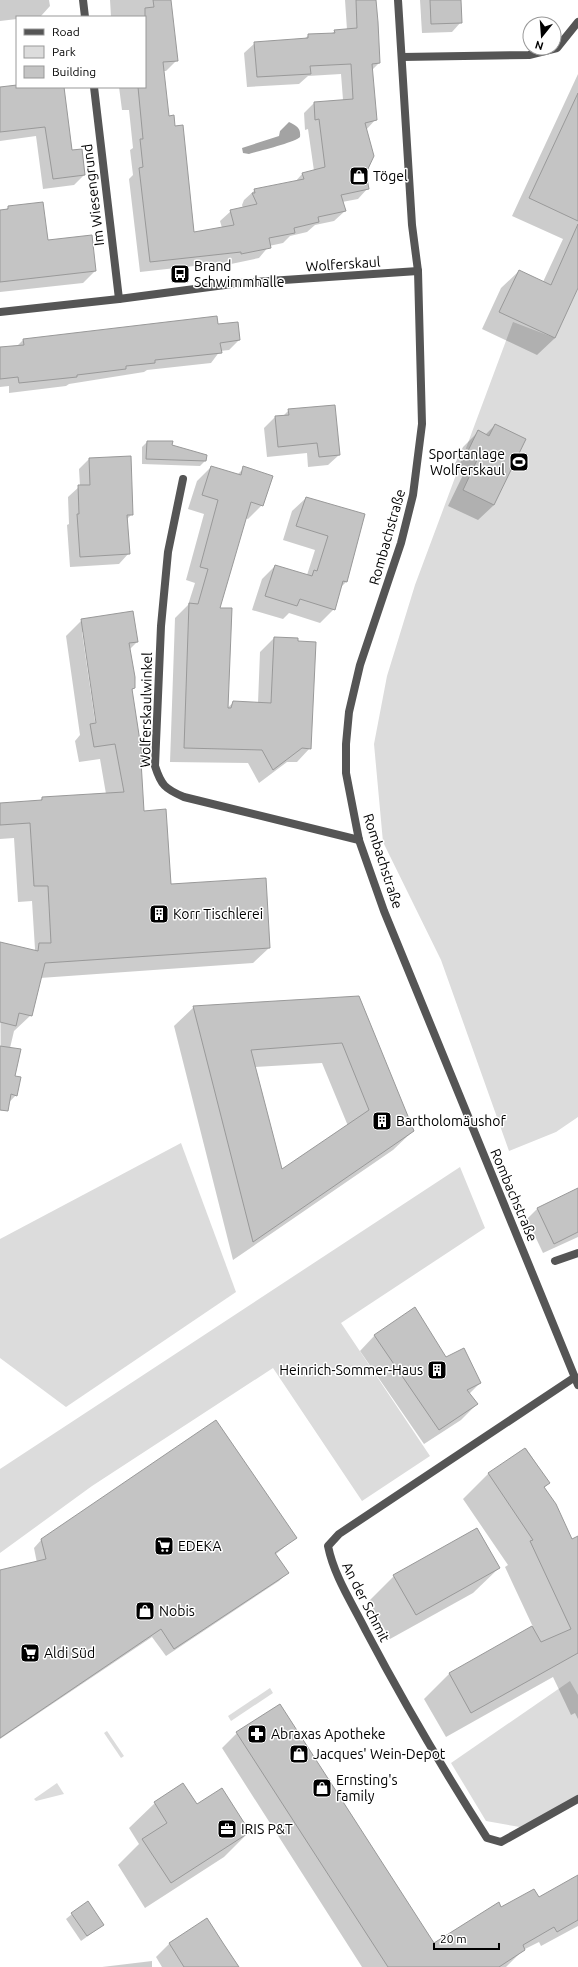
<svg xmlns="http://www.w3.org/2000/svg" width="578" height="1967" font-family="Ubuntu,sans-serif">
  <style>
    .green { fill: #dcdcdc }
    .water { fill: #a3a3a3 }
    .shadow { fill: #0003; fill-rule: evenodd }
    .building { fill: #c4c4c4; stroke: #999; fill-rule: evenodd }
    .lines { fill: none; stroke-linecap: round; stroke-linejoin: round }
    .minor { stroke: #555; stroke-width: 8 }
    .labels { text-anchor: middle; stroke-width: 3; stroke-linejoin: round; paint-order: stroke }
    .poi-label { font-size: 14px; fill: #000; stroke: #fff; text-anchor: start }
    .street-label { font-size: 14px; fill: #000; stroke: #fff }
  </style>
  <rect width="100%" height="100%" fill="#fff"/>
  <!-- green -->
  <g class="green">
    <polygon points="578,288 578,1117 556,1132 509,1151 441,960 383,842 374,744 387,676 415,585 513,322 555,338"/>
    <polygon points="181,1143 236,1292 66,1407 0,1358 0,1239"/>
    <polygon points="460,1167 485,1228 341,1323 430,1456 362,1501 273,1368 92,1486 0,1553 0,1469"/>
    <polygon points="570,1681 578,1695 578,1797 520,1827 486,1821 451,1763"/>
    <polygon points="270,1688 273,1693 231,1721 228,1716"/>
    <polygon points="107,1731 124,1756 121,1758 104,1733"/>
    <polygon points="57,1783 64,1794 36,1801 34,1799"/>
  </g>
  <!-- water -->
  <path class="water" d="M 289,122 C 297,126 301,128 300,137 C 296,142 259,151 249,154 L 243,153 L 242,148 L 279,136 L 280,131 Z"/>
  <!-- shadow -->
  <g class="shadow">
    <polygon points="0,0 49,0 50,6 41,16 17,17 17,19 0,21"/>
    <polygon points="110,0 170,0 177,60 166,71 163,71 168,117 193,234 222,228 220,221 231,211 243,208 242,205 244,200 255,190 295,182 302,174 314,171 308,129 305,130 304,113 314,103 343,100 341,74 308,76 299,84 247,87 244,53 255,43 304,39 309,35 331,34 335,31 347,30 345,0 376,0 379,63 372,70 376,119 366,130 365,173 368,188 358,199 342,202 345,211 334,221 315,225 307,232 290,236 283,243 269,246 259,258 231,264 230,262 140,272 129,179 133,175 130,150 133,148 129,110 122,110 119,87 145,87 145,17 111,17"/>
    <polygon points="420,0 460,0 461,22 452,32 422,33"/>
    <polygon points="578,74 578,286 555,338 537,355 482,329 501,288 519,271 543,282 563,239 512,216"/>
    <polygon points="17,86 17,87 64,87 71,151 84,175 74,185 43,189 36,136 0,141 0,88"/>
    <polygon points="9,207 48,241 95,271 83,283 0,292 0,211 5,210"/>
    <polygon points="217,325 239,340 229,350 220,351 211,363 147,370 144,372 69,384 66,386 9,393 9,386 0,387 0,348 16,347 23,340"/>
    <polygon points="289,410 339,455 328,465 308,467 307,453 267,457 264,428 275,417 282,417"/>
    <polygon points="495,425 494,505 478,520 448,506 463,475 452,470 463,447 478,432 485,435"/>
    <polygon points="147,442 171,446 205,461 200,466 142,464 142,447"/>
    <polygon points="89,459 132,514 127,519 129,553 119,564 70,567 67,525 69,524 68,497 80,486 79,469"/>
    <polygon points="211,467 237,475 244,468 262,505 248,519 245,518 218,609 227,708 234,702 258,703 260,652 274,638 297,639 310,748 297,762 287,762 259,783 248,763 170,762 175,618 188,605 195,583 186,580 204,514 188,509 197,481"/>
    <polygon points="306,498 355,552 346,582 340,588 334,609 320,623 289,613 283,619 252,610 262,579 275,566 307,575 315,550 283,540 292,511"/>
    <path d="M 82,620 L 137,642 L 129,650 L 134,688 L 131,691 L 142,760 L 140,763 L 143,812 L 170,885 L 269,948 L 253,963 L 40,978 L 31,1015 L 14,1031 L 10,1048 L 16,1095 L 1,1111 L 0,944 L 34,951 L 35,949 L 32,901 L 18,902 L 14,838 L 0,839 L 0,804 L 39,802 L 42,798 L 106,794 L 100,759 L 79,762 L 75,741 L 80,735 L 66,636 ZM 82,632 L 84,632 L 98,728 L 96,728 Z"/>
    <path d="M 358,997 L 413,1131 L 393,1150 L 233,1260 L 174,1026 L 194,1007 ZM 322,1063 L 348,1126 L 282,1171 L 255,1067 Z"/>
    <polygon points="578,1190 578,1237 543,1253 527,1219 537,1209"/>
    <polygon points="375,1335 446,1358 480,1383 469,1394 477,1404 461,1420 424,1444 360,1351"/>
    <polygon points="526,1448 549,1483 544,1488 572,1540 578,1538 578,1719 575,1713 571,1715 553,1677 446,1737 424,1699 449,1674 533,1627 505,1567 508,1565 463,1499 489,1473"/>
    <polygon points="295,1538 275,1555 287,1573 279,1581 166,1656 152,1637 0,1739 0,1571 37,1563 34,1548 42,1539"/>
    <polygon points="499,1568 473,1593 390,1639 369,1601 394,1576"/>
    <polygon points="237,1733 434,1944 501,1908 539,1898 578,1876 578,1926 541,1946 539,1942 523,1950 506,1967 362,1967 222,1748"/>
    <polygon points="155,1803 196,1806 249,1832 224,1857 145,1908 118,1865 139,1844 129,1828"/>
    <polygon points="72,1914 103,1925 81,1941 66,1919"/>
    <polygon points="207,1919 238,1967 162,1967 156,1957 169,1944"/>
    <polygon points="152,1961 152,1967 102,1967"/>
  </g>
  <!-- building -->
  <g class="building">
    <polygon points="153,0 171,0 178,61 163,62 169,116 174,115 175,126 183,125 194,232 234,225 230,210 257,204 252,193 255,193 254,189 304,179 302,173 325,167 319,119 315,120 314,102 353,99 351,64 310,66 311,74 257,77 254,42 308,38 308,34 335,33 334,30 357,28 356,0 376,0 378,22 380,63 372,64 377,120 365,123 374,156 366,173 369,189 341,195 346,211 318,217 319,222 294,228 295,233 269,238 271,248 241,254 241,252 150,262 139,168 143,167 140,139 143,139 138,87 145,87 145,8 154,7"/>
    <polygon points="430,0 461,0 462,23 431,24"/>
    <polygon points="17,85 17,87 64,87 72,150 82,149 85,175 53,179 45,127 0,132 0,87"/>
    <polygon points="578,93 578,221 529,198"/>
    <polygon points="43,202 48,240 92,235 96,271 0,282 0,210 8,209 8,206"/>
    <polygon points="578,224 578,288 555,338 499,312 519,270 551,285"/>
    <polygon points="217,316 218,324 238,322 240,340 220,343 222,353 155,360 155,363 126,366 126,369 77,375 77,377 19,383 18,377 0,379 0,347 24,345 23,339"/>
    <polygon points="335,405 340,455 319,457 317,443 278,447 275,416 289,415 288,409"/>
    <polygon points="495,424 526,439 494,505 463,490 477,460 466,455 478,430 489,436"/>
    <polygon points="147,441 173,441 172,445 207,455 206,461 146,459"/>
    <polygon points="131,456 133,515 127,515 130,554 80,557 77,514 79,514 78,485 90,485 89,458"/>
    <polygon points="211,466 241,475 243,466 273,476 263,506 251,502 220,608 232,608 228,708 231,708 233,701 271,703 274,637 298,638 298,641 316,642 311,749 302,748 273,770 262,750 184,748 189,603 198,604 208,569 200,567 218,500 202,495"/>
    <polygon points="306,497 365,514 347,582 343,581 335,610 300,599 297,606 265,596 275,565 312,576 314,570 317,571 328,536 296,526"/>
    <polygon points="133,611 138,642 129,643 135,677 135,688 132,689 143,761 141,761 144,811 166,809 171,884 266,878 270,948 45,963 32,1016 19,1013 16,1026 0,1022 0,942 38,951 39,943 51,943 48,886 34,886 30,823 0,825 0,803 42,800 42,797 124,792 115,744 94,747 90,724 96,723 81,619"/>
    <path d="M 359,996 L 414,1131 L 253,1242 L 193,1006 ZM 342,1043 L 369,1110 L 282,1169 L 251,1050 Z"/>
    <polygon points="0,1046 21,1049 15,1076 21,1077 17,1096 11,1094 8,1111 0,1110"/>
    <polygon points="578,1188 578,1232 554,1244 537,1208"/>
    <polygon points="415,1307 446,1357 464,1348 481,1383 467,1390 478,1404 439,1430 374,1335"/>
    <polygon points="216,1420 297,1538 275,1553 289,1573 174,1649 161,1629 0,1738 0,1570 46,1559 41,1539"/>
    <polygon points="525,1448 550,1483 544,1487 556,1504 572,1539 578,1536 578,1653 471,1713 449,1673 532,1626 541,1642 571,1629 530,1541 533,1540 488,1473"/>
    <polygon points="477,1528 500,1568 416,1615 393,1575"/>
    <polygon points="280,1704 434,1943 499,1902 501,1907 534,1889 539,1897 578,1875 578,1920 557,1932 554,1927 523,1945 525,1950 499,1967 388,1967 236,1732"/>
    <polygon points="183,1783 197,1804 222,1788 250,1832 171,1883 142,1839 167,1823 154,1802"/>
    <polygon points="88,1901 104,1925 87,1936 71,1913"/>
    <polygon points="207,1918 223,1943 239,1967 184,1967 169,1943"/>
  </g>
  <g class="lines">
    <!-- minor -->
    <g class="minor">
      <polyline points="83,0 85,17"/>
      <polyline points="398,0 412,225 418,271 422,424 413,495 401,543 360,665 349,712 346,744 346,773 359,840 384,911 578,1385"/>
      <polyline points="402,57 529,55 557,48 578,22"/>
      <polyline points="94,87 119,299"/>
      <polyline points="0,312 119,299 240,283 418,271"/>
      <path d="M 183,479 L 168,552 L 161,626 L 155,766 C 161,785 165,789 184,797 L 359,840"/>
      <polyline points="555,1261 578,1253"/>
      <path d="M 575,1377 L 339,1534 L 328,1546 C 334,1576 352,1603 366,1631 C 403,1701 444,1771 487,1838 L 501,1842 L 578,1799"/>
    </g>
  </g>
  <!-- icons -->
  <defs>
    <symbol id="shop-square" viewBox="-11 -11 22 22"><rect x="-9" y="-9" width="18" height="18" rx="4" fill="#000" stroke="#fff"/><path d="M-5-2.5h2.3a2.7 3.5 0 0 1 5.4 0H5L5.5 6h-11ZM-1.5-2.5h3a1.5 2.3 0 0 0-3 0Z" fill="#fff"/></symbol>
    <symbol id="bus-square" viewBox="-11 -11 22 22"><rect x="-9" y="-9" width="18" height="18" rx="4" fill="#000" stroke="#fff"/><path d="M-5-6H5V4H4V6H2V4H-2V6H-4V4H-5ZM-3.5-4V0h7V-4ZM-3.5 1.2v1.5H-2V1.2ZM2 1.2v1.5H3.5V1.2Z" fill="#fff"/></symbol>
    <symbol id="stadium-square" viewBox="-11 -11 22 22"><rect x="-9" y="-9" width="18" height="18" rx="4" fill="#000" stroke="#fff"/><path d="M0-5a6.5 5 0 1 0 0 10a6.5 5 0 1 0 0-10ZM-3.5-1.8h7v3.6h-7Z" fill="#fff"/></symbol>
    <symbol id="building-square" viewBox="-11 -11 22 22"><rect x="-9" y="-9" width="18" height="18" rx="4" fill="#000" stroke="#fff"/><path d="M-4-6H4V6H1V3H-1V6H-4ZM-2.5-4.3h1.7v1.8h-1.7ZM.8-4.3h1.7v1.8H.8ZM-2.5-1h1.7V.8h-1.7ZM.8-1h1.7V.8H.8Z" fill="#fff"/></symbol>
    <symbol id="supermarket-square" viewBox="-11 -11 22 22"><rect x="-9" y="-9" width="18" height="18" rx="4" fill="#000" stroke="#fff"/><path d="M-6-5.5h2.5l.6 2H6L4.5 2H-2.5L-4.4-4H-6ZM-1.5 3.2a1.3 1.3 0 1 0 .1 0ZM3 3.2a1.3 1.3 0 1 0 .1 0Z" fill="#fff"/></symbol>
    <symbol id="pharmacy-square" viewBox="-11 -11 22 22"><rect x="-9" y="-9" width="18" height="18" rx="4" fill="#000" stroke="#fff"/><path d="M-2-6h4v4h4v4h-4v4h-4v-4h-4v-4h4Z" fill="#fff"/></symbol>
    <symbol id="office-square" viewBox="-11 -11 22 22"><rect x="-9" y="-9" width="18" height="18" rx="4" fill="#000" stroke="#fff"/><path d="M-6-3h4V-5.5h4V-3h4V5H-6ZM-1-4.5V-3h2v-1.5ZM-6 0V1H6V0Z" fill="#fff"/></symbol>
  </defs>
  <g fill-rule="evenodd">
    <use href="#shop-square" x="348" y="165" width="22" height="22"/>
    <use href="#bus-square" x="169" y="263" width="22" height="22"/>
    <use href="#stadium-square" x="508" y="451" width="22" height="22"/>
    <use href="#building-square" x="148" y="903" width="22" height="22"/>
    <use href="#building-square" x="371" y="1110" width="22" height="22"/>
    <use href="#building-square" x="426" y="1359" width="22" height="22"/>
    <use href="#supermarket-square" x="153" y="1535" width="22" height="22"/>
    <use href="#shop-square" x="134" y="1600" width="22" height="22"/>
    <use href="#supermarket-square" x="19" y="1642" width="22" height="22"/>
    <use href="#pharmacy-square" x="246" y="1723" width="22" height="22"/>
    <use href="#shop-square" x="288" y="1743" width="22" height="22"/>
    <use href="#shop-square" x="311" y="1777" width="22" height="22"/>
    <use href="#office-square" x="216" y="1818" width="22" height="22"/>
  </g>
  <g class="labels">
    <!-- poi labels -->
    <g class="poi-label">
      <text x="373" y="181">Tögel</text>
      <text x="194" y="271">Brand<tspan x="194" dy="16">Schwimmhalle</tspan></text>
      <text x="505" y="459" text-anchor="end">Sportanlage<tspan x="505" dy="16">Wolferskaul</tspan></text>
      <text x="173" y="919">Korr Tischlerei</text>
      <text x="396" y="1126">Bartholomäushof</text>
      <text x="423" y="1375" text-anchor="end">Heinrich-Sommer-Haus</text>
      <text x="178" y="1551">EDEKA</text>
      <text x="159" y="1616">Nobis</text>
      <text x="44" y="1658">Aldi Süd</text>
      <text x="271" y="1739">Abraxas Apotheke</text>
      <text x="313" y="1759">Jacques' Wein-Depot</text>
      <text x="336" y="1785">Ernsting's<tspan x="336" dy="16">family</tspan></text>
      <text x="241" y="1834">IRIS P&amp;T</text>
    </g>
    <!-- street labels -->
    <g class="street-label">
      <text transform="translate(93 195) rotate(-97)" y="5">Im Wiesengrund</text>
      <text transform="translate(343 264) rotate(-4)" y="5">Wolferskaul</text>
      <text transform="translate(387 537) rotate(-74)" y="5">Rombachstraße</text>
      <text transform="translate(146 710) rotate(-89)" y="5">Wolferskaulwinkel</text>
      <text transform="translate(383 861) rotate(72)" y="5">Rombachstraße</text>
      <text transform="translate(514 1195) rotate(67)" y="5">Rombachstraße</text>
      <text transform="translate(366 1602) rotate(63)" y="5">An der Schmit</text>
    </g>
  </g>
  <!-- legend -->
  <rect x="16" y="16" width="130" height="72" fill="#ffffff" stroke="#999999"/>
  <rect x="24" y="29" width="20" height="6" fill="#555555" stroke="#999999"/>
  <text x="52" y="36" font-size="12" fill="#000000">Road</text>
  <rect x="24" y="46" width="20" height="12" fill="#dcdcdc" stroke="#999999"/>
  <text x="52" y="56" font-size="12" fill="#000000">Park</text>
  <rect x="24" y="66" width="20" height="12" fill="#c4c4c4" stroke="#999999"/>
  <text x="52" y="76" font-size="12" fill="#000000">Building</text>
  <!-- north arrow -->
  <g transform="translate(542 36) rotate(197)"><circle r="19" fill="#ffffff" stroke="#999999"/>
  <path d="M0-3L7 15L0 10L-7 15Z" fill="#000000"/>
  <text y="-6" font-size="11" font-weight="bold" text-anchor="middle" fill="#000000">N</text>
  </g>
  <!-- scale -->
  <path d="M434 1943v6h65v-6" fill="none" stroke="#000000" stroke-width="2"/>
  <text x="440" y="1943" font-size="12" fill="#000000" stroke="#ffffff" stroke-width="3" paint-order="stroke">20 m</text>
</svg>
